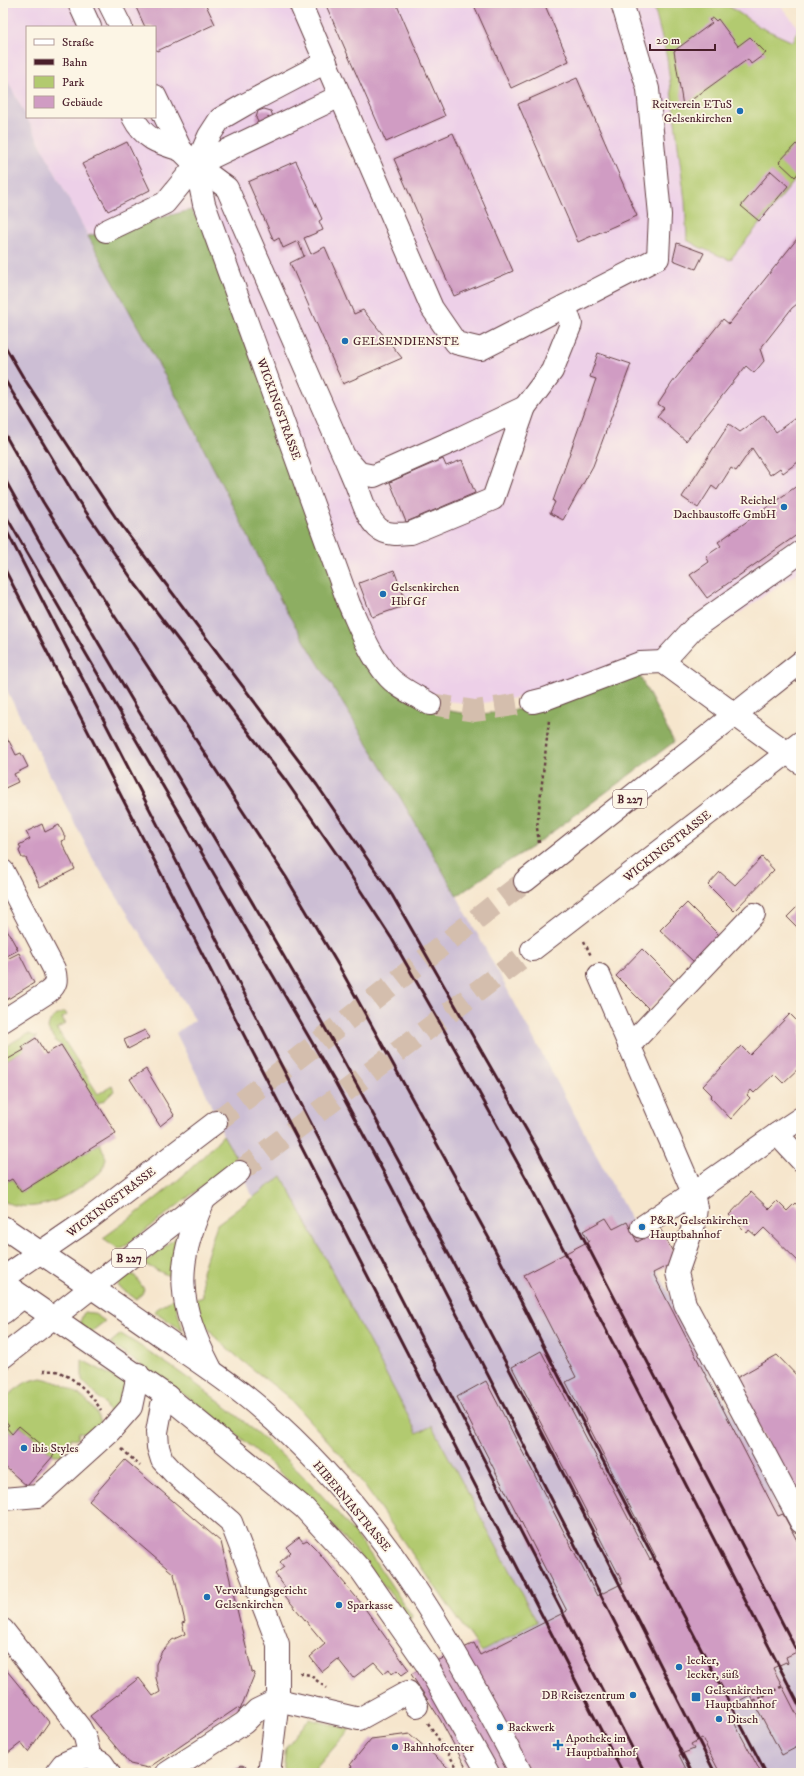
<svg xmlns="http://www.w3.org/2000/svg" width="804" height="1776" font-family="'IM FELL DW Pica',serif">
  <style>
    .built { fill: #edd0e8; fill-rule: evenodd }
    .industrial { fill: #ccbed4 }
    .green { fill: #b2ca6f; stroke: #7e744d }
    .forest { fill: #8dae62; stroke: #6c6646 }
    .building { fill: #d09cc3 }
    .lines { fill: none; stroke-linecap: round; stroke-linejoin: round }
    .minor-tunnel { stroke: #d4bead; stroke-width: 22; stroke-dasharray: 22 11; stroke-linecap: butt }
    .major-tunnel { stroke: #d4bead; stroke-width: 22; stroke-dasharray: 22 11; stroke-linecap: butt }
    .minor-casing { stroke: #643d43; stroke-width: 24 }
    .major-casing { stroke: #643d43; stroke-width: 24 }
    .path { stroke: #643d43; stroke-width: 2.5; stroke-dasharray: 3 3; stroke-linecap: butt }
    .minor { stroke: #fff; stroke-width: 22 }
    .major { stroke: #fff; stroke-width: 22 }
    .rail { stroke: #4a1f2b; stroke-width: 3 }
    .poi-dot { fill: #1f6fb2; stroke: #fcf5e5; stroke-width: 1.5 }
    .labels { text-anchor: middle; stroke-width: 3.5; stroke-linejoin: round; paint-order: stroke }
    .shield { fill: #fcf5e5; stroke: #7f5f63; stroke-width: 1 }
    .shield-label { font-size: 11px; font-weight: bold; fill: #4a1f2b }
    .poi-label { font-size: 12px; fill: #4a1f2b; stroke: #fcf5e5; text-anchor: start }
    .street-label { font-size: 12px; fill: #4a1f2b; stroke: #fcf5e5 }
  </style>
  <rect width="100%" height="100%" fill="#fcf5e5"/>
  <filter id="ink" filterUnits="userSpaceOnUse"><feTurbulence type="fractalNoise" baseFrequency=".025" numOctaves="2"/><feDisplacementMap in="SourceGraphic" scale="8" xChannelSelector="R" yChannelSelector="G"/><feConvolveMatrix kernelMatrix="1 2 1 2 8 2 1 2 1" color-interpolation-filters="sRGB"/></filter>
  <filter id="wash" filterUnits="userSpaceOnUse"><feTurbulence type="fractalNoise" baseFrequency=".012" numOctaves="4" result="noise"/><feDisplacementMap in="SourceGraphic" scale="16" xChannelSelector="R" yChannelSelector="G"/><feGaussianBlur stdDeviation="0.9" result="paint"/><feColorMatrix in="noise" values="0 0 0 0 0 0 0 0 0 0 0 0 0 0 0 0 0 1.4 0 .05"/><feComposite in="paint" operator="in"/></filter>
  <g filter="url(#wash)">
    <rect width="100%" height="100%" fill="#f6e6cd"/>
    <!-- built -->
    <g class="built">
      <path d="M 3,3 L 653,3 L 667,58 L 685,201 L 687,240 L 730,260 L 801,173 L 801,570 L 714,631 L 593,677 L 532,695 L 477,704 L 435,700 L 412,687 L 374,649 L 191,210 L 88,236 L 3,72 ZM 27,27 L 155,27 L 155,117 L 27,117 Z"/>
      <polygon points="724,3 778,3 798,27 793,42 760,27"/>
    </g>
    <!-- industrial -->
    <polygon class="industrial" points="3,72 88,236 187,416 285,609 396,790 457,896 627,1212 801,1547 801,1773 540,1773 481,1652 537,1621 432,1426 417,1433 281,1177 253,1198 237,1159 223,1135 206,1093 176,1033 195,1020 93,859 3,683"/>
    <!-- green -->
    <g class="green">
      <polygon points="653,3 724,3 760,27 793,42 801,23 801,173 730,260 699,247 687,240 685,201 667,58"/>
      <path d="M 65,1012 L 67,1015 L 62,1018 L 65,1024 L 57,1029 L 98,1094 L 112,1086 L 114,1091 L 106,1099 L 97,1104 L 61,1045 L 56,1042 L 48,1029 C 48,1019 56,1015 65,1012 Z"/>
      <polygon points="29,1034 37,1037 22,1046 24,1050 3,1062 3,1048 25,1035"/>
      <path d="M 223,1135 L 237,1159 L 127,1245 L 119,1249 L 103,1238 C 146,1207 188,1176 223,1135 Z"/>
      <path d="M 100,1143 L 106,1158 C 105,1162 104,1167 102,1170 C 99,1175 91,1178 87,1182 C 63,1200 33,1215 3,1201 L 3,1184 L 12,1179 L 21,1192 Z"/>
      <polygon points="282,1176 417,1433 432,1426 537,1622 481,1652 349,1464 287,1396 240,1359 217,1339 204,1323 194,1300 203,1297 202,1272 217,1224"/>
      <polygon points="181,1234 173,1278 144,1264 178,1235"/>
      <polygon points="130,1274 135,1276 144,1289 142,1294 136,1299 119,1287 118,1284"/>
      <polygon points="174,1298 183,1331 154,1311"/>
      <polygon points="84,1312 93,1313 105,1321 91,1332 82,1327 80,1322"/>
      <path d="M 121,1334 C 205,1385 284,1449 347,1524 C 371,1553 391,1585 412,1616 L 410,1620 C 357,1547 294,1480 224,1424 C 188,1395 147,1371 110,1343 Z"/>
      <polygon points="82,1360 129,1385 114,1421 104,1403 82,1380"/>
      <path d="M 41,1378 C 70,1384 97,1402 104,1431 L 101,1435 L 79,1432 L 78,1439 L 71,1438 L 70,1447 L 63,1447 L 62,1455 L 54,1455 L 20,1426 L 12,1434 L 6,1427 L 9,1425 L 3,1418 L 3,1399 L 26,1382 Z"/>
      <polygon points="309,1719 350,1729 312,1773 283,1773 286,1747"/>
    </g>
    <!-- forest -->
    <polygon class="forest" points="191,210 220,250 344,606 426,707 474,715 531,708 638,673 674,742 532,847 494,870 457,896 396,790 285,609 187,416 88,236"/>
    <g id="blocks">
      <!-- building -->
      <g class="building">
        <polygon points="134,3 205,3 215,24 157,51 155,48 155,27 145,27"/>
        <polygon points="325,3 396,3 445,116 386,142"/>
        <polygon points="473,3 544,3 569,61 511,88"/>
        <polygon points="713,18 716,21 718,19 738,46 750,37 766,53 751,64 748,59 683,106 674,51 712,23 709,20"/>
        <polygon points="577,78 637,216 578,242 518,104"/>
        <polygon points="264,109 271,111 273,117 259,124 256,118 258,111"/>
        <polygon points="453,133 513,271 454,296 394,159"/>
        <polygon points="127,142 150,190 108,211 82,164"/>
        <polygon points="796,144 801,148 801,170 795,177 779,162"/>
        <polygon points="296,161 322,219 319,221 323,230 304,238 311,254 325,247 354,314 363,310 402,358 343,384 290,263 304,256 298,241 283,248 279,238 274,241 248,182"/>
        <polygon points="771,171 788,186 759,221 741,206"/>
        <polygon points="801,234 801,301 792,308 760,349 764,361 754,373 746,366 686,441 657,416 664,408 658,404 672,383 723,319 729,324"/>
        <polygon points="677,243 704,253 696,269 673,260"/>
        <polygon points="598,353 631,364 593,466 563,520 550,513 555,502 553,501 596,379 590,377"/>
        <polygon points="801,414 801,467 798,462 783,473 780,468 770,475 752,448 736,471 731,468 717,490 712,486 698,508 682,497 729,424 740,432 764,415 776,432"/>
        <polygon points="443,459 446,466 462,460 475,493 406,522 390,482"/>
        <polygon points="801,483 801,532 707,598 690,575 709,562 706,556 721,546 718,542"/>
        <polygon points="394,570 407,605 372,617 359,583"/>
        <polygon points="3,730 8,741 3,743"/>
        <polygon points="9,741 16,755 21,753 28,767 14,774 18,782 3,789 3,744"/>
        <polygon points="42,824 45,832 59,825 66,839 61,841 75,869 40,887 26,858 22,858 19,851 21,848 19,845 30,839 26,832"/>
        <polygon points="762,857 774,870 734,911 708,885 720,872 735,885"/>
        <polygon points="687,903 720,936 694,962 660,930"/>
        <polygon points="800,904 801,905 801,931 787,917"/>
        <polygon points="3,923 18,950 3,958"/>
        <polygon points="642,949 675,982 649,1009 616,976"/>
        <polygon points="19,953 34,983 3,1002 3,961"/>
        <polygon points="790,1014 801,1025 801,1066 783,1083 774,1074 754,1093 751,1090 747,1095 750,1098 731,1119 710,1097 712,1095 703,1086 741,1046 750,1055"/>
        <polygon points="145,1030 149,1038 128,1049 124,1040"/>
        <polygon points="36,1038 46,1054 61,1045 116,1133 21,1192 12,1179 3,1184 3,1062 24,1050 22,1047"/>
        <polygon points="146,1069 174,1115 160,1126 130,1079"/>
        <polygon points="751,1192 769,1209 777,1201 787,1211 795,1203 801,1209 801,1264 764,1228 756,1236 749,1230 747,1233 729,1215"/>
        <polygon points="606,1218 613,1229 627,1222 637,1242 661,1230 674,1254 669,1265 653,1273 778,1516 783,1514 801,1548 801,1643 800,1644 801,1650 786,1657 788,1663 787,1664 786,1662 773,1668 801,1723 801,1745 782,1755 750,1695 739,1701 741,1706 728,1711 761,1773 720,1773 702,1738 691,1744 694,1749 679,1755 688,1773 469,1773 440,1719 411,1674 474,1643 480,1655 567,1611 457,1397 486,1381 597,1596 623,1583 512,1367 541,1351 650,1560 656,1557 566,1382 576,1377 524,1275 589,1241 583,1231"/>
        <polygon points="777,1355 801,1380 801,1507 733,1380"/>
        <polygon points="3,1418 9,1425 6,1427 12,1434 19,1426 54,1455 27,1486 3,1465"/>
        <polygon points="125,1460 221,1542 252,1672 255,1673 240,1710 237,1708 148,1768 130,1764 90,1716 139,1678 153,1696 160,1692 156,1678 156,1664 162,1651 172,1640 185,1634 182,1623 185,1622 174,1574 89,1501"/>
        <polygon points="299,1537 303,1542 307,1540 315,1548 361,1603 409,1670 402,1675 397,1670 392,1674 389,1669 384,1673 374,1662 353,1678 338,1659 322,1672 310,1657 325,1644 281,1591 285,1587 275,1574 284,1567 280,1562 291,1552 286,1547"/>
        <polygon points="3,1666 49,1722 28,1752 21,1743 3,1757"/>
        <polygon points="410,1734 454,1773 347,1773 352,1766 350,1765 371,1739"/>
        <polygon points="242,1765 248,1768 248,1773 224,1773"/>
      </g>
    </g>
  </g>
  <g filter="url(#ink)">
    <use href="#blocks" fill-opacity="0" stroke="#643d43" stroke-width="1"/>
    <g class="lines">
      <!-- minor-tunnel -->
      <polyline class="minor-tunnel" points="430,704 475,711 533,702"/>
      <!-- major-tunnel -->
      <g class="major-tunnel">
        <polyline points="216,1122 525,881"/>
        <polyline points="239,1172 532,950"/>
      </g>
      <defs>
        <g id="minor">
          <polyline points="79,3 90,27"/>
          <polyline points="109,3 121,27"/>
          <polyline points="300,3 432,308 456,343 481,349 658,258 660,215 648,89 622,3"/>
          <path d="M 155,96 L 181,150 L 196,165 L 227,188 L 344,456 C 348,465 352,475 356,484 C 362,499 366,517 378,528 C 387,536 401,534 411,533 L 493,499 L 525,407 L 460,438 L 374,476 L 359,473 L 344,456"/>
          <path d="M 133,117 C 144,139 158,143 181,150"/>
          <path d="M 196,165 L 204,204 L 349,604 C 360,628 369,653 386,674 C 396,687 415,695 430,704"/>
          <polyline points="196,165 340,96"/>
          <polyline points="106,231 165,203 196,165 209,136 220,119 246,104 326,62"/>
          <polyline points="525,407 552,371 571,324 565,306"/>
          <polyline points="663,662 694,628 801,552"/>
          <polyline points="533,702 545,699 640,663 663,662 801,763"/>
          <path d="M 3,871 L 54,969 C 57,980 57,985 48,992 L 3,1021"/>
          <polyline points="599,975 693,1193 642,1227"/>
          <polyline points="629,1046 754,914"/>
          <polyline points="801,1118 777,1134 801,1160"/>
          <polyline points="777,1134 693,1193 696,1208 694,1224 677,1273 685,1304 801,1522"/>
          <polyline points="3,1313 23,1297"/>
          <polyline points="167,1396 162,1405 157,1432 158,1447 162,1460 174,1473 231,1522 278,1644 278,1700 269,1773"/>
          <polyline points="3,1499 38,1496 110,1431 131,1407 138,1374"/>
          <polyline points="3,1630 80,1728 85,1737 90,1757"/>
          <polyline points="278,1700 359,1719 408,1692 417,1706"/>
          <polyline points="56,1773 63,1764 74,1759 90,1757 102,1763 109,1773"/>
          <polyline points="167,1773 244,1723 257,1710 278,1700"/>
        </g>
        <g id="major">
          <polyline points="525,881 801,662"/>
          <polyline points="532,950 801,742"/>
          <path d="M 204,1200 C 174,1268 177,1303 211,1369"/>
          <path d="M 3,1227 C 61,1267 120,1306 177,1347 C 206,1367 235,1386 261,1409 C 377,1508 452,1640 521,1773"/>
          <polyline points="3,1278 89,1219 216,1122"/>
          <polyline points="3,1283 167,1396 304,1508 360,1569 427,1665 488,1773"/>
          <polyline points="3,1357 239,1172"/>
        </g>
      </defs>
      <!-- minor casing -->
      <use href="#minor" class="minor-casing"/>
      <!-- major casing -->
      <use href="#major" class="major-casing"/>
      <!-- path -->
      <g class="path">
        <polyline points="539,843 537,828 549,720"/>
        <polyline points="584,941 591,956"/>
        <path d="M 43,1371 C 48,1371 55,1370 59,1372 C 76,1379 92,1395 101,1410"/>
        <polyline points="122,1449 140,1466"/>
        <polyline points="300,1673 310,1675 326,1688"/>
        <polyline points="763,1696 783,1686"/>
        <polyline points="754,1701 763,1696 759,1690"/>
        <polyline points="428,1723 460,1772"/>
      </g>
      <!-- minor -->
      <use href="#minor" class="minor"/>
      <!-- major -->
      <use href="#major" class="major"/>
      <!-- rail -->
      <g class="rail">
        <polyline points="3,343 23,377 116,518 317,785 392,895 538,1150 801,1659"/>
        <polyline points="3,377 77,499 136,585 286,781 338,856 392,939 460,1058 527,1180 626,1368 801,1709"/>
        <polyline points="3,431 43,502 106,603 286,877 340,968 491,1242 551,1361 766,1773"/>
        <path d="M 3,476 C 107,665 223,847 329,1035 C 465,1277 590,1525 715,1773"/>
        <polyline points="3,511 335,1082 391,1186 692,1773"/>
        <polyline points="3,524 645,1773"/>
        <polyline points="3,566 623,1773"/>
      </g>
    </g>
  </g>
  <!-- markers -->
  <g class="poi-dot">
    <circle cx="740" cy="111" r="4"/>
    <circle cx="345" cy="341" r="4"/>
    <circle cx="784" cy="507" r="4"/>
    <circle cx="383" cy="594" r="4"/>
    <circle cx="642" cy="1227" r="4"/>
    <circle cx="24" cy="1448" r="4"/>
    <circle cx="207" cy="1597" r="4"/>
    <circle cx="339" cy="1605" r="4"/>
    <circle cx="679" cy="1667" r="4"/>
    <circle cx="633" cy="1695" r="4"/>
    <rect x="691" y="1692" width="10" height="10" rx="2"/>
    <circle cx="719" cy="1719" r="4"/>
    <circle cx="500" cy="1727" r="4"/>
    <path d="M556 1739h4v4h4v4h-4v4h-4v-4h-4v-4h4z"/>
    <circle cx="395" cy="1747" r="4"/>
  </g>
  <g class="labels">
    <!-- shield labels -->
    <g class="shield">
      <rect x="613" y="790" width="34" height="18" rx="3"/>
      <rect x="112" y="1249" width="34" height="18" rx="3"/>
    </g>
    <g class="shield-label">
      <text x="630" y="803">B 227</text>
      <text x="129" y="1262">B 227</text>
    </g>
    <!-- poi labels -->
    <g class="poi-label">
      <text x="732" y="108" text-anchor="end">Reitverein ETuS<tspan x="732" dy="14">Gelsenkirchen</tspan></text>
      <text x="353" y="345">GELSENDIENSTE</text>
      <text x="776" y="504" text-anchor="end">Reichel<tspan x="776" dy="14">Dachbaustoffe GmbH</tspan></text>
      <text x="391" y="591">Gelsenkirchen<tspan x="391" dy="14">Hbf Gf</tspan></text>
      <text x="650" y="1224">P&amp;R, Gelsenkirchen<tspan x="650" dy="14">Hauptbahnhof</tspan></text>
      <text x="32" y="1452">ibis Styles</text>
      <text x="215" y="1594">Verwaltungsgericht<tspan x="215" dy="14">Gelsenkirchen</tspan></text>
      <text x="347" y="1609">Sparkasse</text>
      <text x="687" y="1664">lecker,<tspan x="687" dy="14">lecker, süß</tspan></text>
      <text x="705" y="1694">Gelsenkirchen<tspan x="705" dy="14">Hauptbahnhof</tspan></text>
      <text x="625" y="1699" text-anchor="end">DB Reisezentrum</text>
      <text x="727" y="1723">Ditsch</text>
      <text x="508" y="1731">Backwerk</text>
      <text x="566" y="1742">Apotheke im<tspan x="566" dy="14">Hauptbahnhof</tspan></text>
      <text x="403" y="1751">Bahnhofcenter</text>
    </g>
    <!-- street labels -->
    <g class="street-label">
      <text transform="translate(279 409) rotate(70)" y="4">WICKINGSTRASSE</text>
      <text transform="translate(667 846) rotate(-38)" y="4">WICKINGSTRASSE</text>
      <text transform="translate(111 1202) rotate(-37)" y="4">WICKINGSTRASSE</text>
      <text transform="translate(352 1506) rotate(50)" y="4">HIBERNIASTRASSE</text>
    </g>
  </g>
  <!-- margin -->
  <rect width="804" height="1776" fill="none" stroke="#fcf5e5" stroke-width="16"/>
  <!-- legend -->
  <rect x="26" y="26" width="130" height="92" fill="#fcf5e5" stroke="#b59f9b"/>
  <rect x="34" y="39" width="20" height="6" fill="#ffffff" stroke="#b59f9b"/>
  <text x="62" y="46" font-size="12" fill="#4a1f2b">Straße</text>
  <rect x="34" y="59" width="20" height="6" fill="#4a1f2b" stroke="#b59f9b"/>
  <text x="62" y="66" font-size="12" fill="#4a1f2b">Bahn</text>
  <rect x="34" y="76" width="20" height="12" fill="#b2ca6f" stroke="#b59f9b"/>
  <text x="62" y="86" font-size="12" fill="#4a1f2b">Park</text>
  <rect x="34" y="96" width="20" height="12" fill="#d09cc3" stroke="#b59f9b"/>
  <text x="62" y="106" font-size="12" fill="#4a1f2b">Gebäude</text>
  <!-- scale -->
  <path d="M650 44v6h65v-6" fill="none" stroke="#4a1f2b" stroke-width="2"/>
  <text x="656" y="44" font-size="12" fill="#4a1f2b" stroke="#fcf5e5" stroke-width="3" paint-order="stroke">20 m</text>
</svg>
